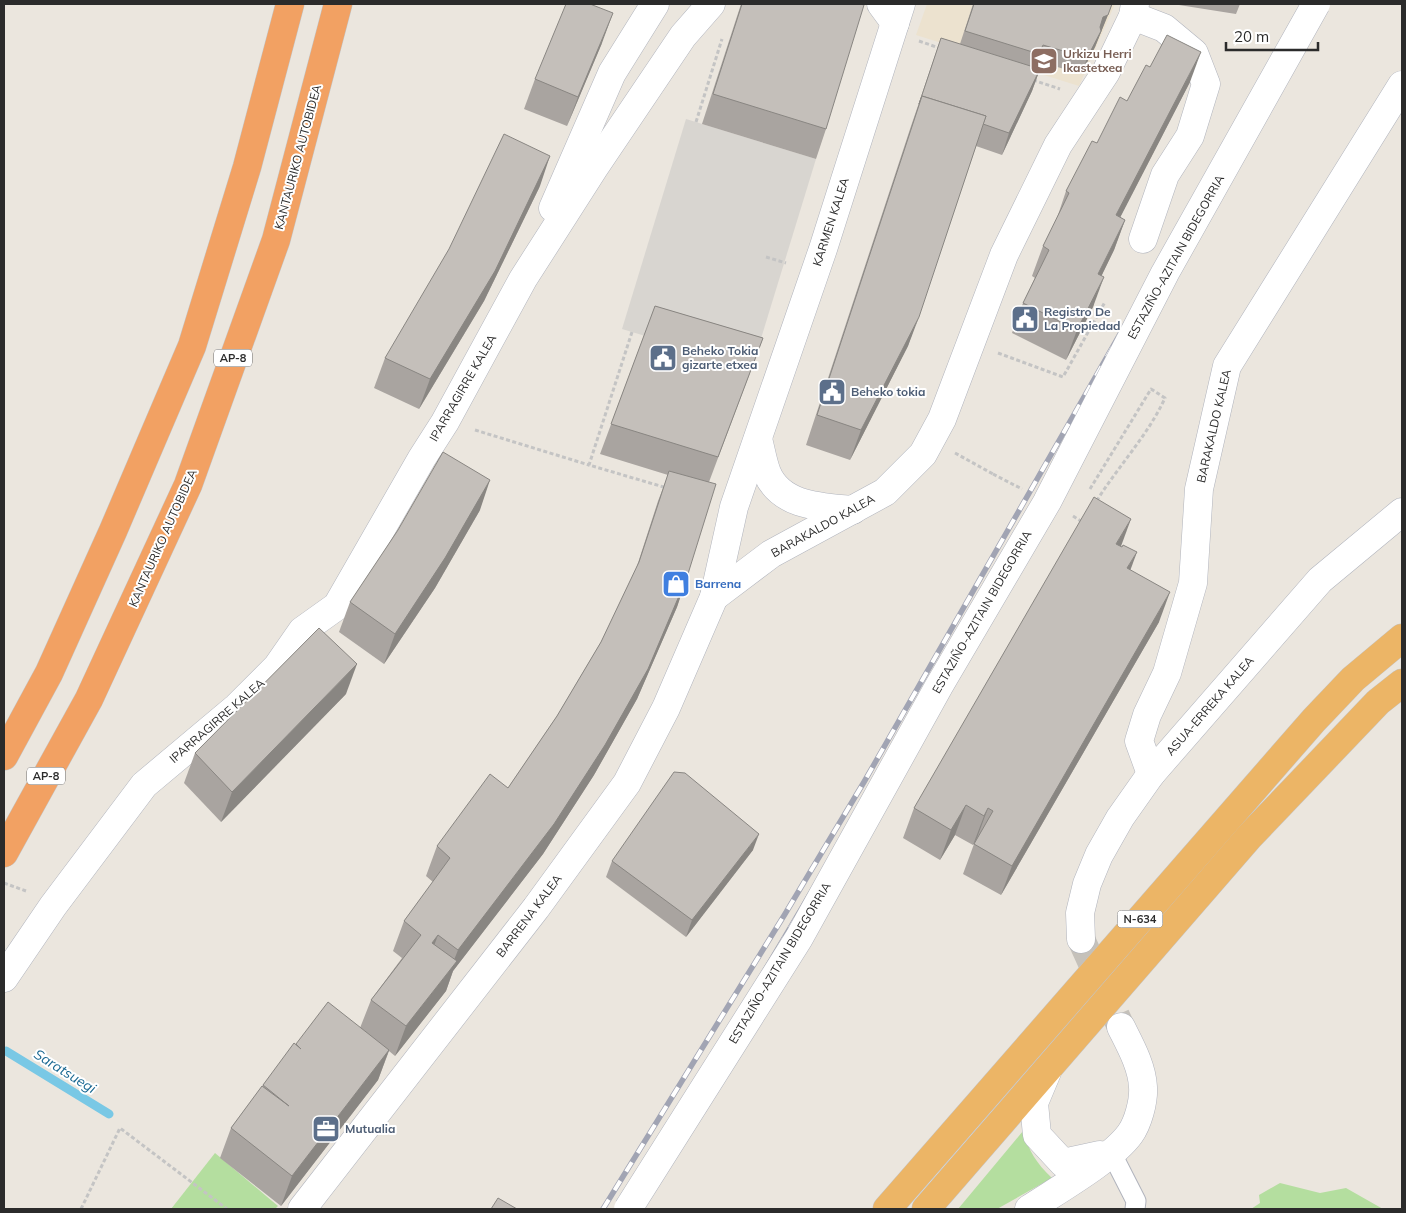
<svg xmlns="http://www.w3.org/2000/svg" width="1406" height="1213" font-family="Mulish,sans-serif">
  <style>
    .education { fill: #ece2cf }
    .green { fill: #b4de9f }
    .plaza { fill: #d8d5d0 }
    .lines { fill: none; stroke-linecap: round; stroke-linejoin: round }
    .stream { stroke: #79c8e5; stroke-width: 9 }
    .minor-tunnel { stroke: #c5c1ba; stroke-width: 28; stroke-dasharray: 28 14; stroke-linecap: butt }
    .service-casing { stroke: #b1b4bd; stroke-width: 21 }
    .minor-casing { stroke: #b1b4bd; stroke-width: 29 }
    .tertiary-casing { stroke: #b1b4bd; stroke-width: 29 }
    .trunk-casing { stroke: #c4c4c4; stroke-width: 29 }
    .motorway-casing { stroke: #c4c4c4; stroke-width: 29 }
    .path { stroke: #c4c4c4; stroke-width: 3; stroke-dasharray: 4 2.5; stroke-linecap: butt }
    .service { stroke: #fff; stroke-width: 19 }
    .minor { stroke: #fff; stroke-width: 28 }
    .tertiary { stroke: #fff; stroke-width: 28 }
    .trunk { stroke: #ecb566; stroke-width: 28 }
    .motorway { stroke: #f2a163; stroke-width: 28 }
    .rail-casing { stroke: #a1a4b3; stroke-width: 5.5 }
    .rail { stroke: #fff; stroke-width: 4; stroke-dasharray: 11; stroke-linecap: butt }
    .pedestrian-bridge-casing { stroke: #b1b4bd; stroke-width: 29; stroke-linecap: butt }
    .path-bridge { stroke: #c4c4c4; stroke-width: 3; stroke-dasharray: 4 2.5; stroke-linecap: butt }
    .pedestrian-bridge { stroke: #fff; stroke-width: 28 }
    .wall { fill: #a9a4a0 }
    .shaded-wall { fill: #898682 }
    .building { fill: #c4bfba; stroke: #898682 }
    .labels { text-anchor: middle; stroke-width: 4; stroke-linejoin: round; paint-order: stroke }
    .shield { fill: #fff; stroke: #6b6b6b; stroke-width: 1 }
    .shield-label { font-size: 11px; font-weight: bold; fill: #2b2b2b }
    .education-label { font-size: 12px; font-weight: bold; fill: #785e54; stroke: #fff; text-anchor: start }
    .street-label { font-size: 12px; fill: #2b2b2b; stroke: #fff }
    .service-label { font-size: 12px; font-weight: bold; fill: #4e5e75; stroke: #fff; text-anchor: start }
    .shop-label { font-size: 12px; font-weight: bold; fill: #366cbe; stroke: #fff; text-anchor: start }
    .water-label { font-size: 14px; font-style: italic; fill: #186791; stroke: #fff }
  </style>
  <rect width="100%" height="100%" fill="#ebe6de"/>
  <!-- education -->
  <polygon class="education" points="927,4 1115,4 1079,86 916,35"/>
  <!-- green -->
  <g class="green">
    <path d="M 1023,1131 C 1029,1151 1036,1163 1052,1178 L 997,1209 L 958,1209 Z"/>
    <polygon points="215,1153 278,1206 275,1209 171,1209"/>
    <polygon points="1280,1183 1320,1193 1346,1188 1383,1209 1251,1209 1260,1203 1259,1195"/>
  </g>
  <!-- plaza -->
  <polygon class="plaza" points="686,119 816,159 752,368 622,329"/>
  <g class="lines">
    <!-- stream -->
    <polyline class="stream" points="6,1051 109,1114"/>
    <!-- minor-tunnel -->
    <polyline class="minor-tunnel" points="1081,939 1121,1027"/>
    <defs>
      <polyline id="service" points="1111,1152 1136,1201 1135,1209"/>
      <g id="minor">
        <polyline points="881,4 895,23"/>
        <polyline points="1133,16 1164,28 1194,53 1206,84 1190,136 1165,175 1143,239"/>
        <polyline points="553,208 612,73 655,4"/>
        <polyline points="1151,774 1139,741 1147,715 1167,673 1193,583 1199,489 1227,366 1402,85"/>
        <polyline points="1081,939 1080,913 1087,884 1099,855 1120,818 1151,774 1320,580 1402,512"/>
        <polyline points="4,978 53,906 144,785 237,707 277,667 302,631 337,606 422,458 445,422 523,279 594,168 683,36 711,4"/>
      </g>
      <g id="tertiary">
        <path d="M 758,439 C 761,450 763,463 767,473 C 781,507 823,507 853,510"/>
        <polyline points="714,597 771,554 885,492 923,454 942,419 1004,255 1058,145 1106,72 1133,16 1135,4"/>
        <polyline points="1047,1072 1034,1103 1037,1135 1063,1163 1100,1155"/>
        <polyline points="302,1209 536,908 627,783 666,708 714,597 734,507 823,249 901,4"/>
        <path d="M 1029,1209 C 1056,1191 1111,1160 1130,1134 C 1138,1123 1144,1101 1143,1087 C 1142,1066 1130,1045 1121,1027"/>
      </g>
      <g id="trunk">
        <polyline points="887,1209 1314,720 1353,679 1402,638"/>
        <polyline points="926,1209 1249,837 1378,702 1402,683"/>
      </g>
      <g id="motorway">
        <polyline points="4,756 49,673 113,531 192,346 247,167 290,4"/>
        <polyline points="4,853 89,699 188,485 276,240 338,4"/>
      </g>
    </defs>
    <!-- service casing -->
    <use href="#service" class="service-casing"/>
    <!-- minor casing -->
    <use href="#minor" class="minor-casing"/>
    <!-- tertiary casing -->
    <use href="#tertiary" class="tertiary-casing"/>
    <!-- trunk casing -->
    <use href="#trunk" class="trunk-casing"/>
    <!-- motorway casing -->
    <use href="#motorway" class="motorway-casing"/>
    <!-- path -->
    <g class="path">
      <polyline points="919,41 942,49"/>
      <polyline points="1033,80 1060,89"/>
      <polyline points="696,122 722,39"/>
      <polyline points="766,257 786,263"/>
      <polyline points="632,332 589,465 667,488"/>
      <polyline points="998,353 1063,377 1105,302"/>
      <polyline points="475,430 589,465"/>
      <polyline points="955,453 993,474"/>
      <path d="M 1090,489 L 1151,389 L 1165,398 C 1147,437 1118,466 1096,502"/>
      <polyline points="1073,516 1084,523"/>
      <polyline points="4,883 26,891"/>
      <polyline points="81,1209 120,1128 227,1209"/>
    </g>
    <!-- service -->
    <use href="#service" class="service"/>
    <!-- minor -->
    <use href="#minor" class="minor"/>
    <!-- tertiary -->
    <use href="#tertiary" class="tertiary"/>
    <!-- trunk -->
    <use href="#trunk" class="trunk"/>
    <!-- motorway -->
    <use href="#motorway" class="motorway"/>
    <defs>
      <g id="rail">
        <polyline points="603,1209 785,914 864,782 1144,292 1312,4"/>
        <polyline points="617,1209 699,1082 954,651 1326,4"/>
      </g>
    </defs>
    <!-- rail casing -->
    <use href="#rail" class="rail-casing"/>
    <!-- rail -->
    <use href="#rail" class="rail"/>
    <defs>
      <polyline id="pedestrian-bridge" points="628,1209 799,938 939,686 1047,502 1165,273 1316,4"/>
    </defs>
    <!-- pedestrian-bridge casing -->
    <use href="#pedestrian-bridge" class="pedestrian-bridge-casing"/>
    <!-- path-bridge -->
    <polyline class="path-bridge" points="993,474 1022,489"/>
    <!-- pedestrian-bridge -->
    <use href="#pedestrian-bridge" class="pedestrian-bridge"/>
  </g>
  <!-- wall -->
  <g class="wall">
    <polygon points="741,4 860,4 826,129 816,159 702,124"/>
    <polygon points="973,4 1112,4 1095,47 1081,74 1037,61 1035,68 1040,69 1032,91 1002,155 976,146 908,346 850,460 806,445 911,126 941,38 960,44"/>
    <polygon points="1179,4 1240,4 1236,14 1179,5"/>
    <polygon points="602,43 567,126 524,109 535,79"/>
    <polygon points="1150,67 1190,82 1120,217 1125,220 1114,250 1101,276 1093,307 1066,360 1012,333 1023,303 1035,278 1032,276 1043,246 1056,221 1066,191 1097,143 1127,101"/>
    <polygon points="540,186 484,301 419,409 374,388 385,358"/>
    <polygon points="655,306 763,338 709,482 687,577 677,607 637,699 594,775 543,854 453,971 446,991 395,1056 389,1051 378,1080 281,1206 220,1158 231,1128 263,1085 296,1044 360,1028 371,1000 402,958 393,951 404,921 433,882 426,876 437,846 508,788 557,716 601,642 636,569 658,501 668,475 600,454"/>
    <polygon points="480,510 435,588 384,664 339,632 350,602"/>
    <polygon points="1121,547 1130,570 1159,622 1001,895 963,874 974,844 973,845 955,835 940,860 903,838 914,808"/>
    <polygon points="346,694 221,822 184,783 195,753"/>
    <polygon points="753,850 686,937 606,877 612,861"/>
  </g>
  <!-- shaded-wall -->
  <g class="shaded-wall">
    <polygon points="613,13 602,43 567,126 578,97"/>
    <polygon points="1108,15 1095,47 1081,74 1103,17"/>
    <polygon points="1201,52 1190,82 1106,245 1116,215"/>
    <polygon points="1040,69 1032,91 1002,155 1009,133"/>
    <polygon points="550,156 540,186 484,301 419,409 430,379"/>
    <polygon points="1125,220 1114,250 1088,304 1098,274"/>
    <polygon points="1104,277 1093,307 1066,360 1077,330"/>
    <polygon points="919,317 908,346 850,460 861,430"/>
    <polygon points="490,480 480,510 435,588 384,664 395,634"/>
    <polygon points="1131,519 1120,549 1116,544"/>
    <polygon points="1137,552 1126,582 1127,568"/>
    <polygon points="687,577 677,607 637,699 594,775 543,854 453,971 446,991 395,1056 406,1026 450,970 458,950"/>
    <polygon points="1170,592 1159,622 1001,895 1012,866"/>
    <polygon points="357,664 346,694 221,822 232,792"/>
    <polygon points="966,805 955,835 940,860 951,830"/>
    <polygon points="988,808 977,838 973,845 984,816"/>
    <polygon points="759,834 753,850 686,937 692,920"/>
    <polygon points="438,935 427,965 432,943"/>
    <polygon points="389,1050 378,1080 281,1206 292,1176"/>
  </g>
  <!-- building -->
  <g class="building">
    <polygon points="566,4 590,4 613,13 578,97 535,79"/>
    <polygon points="742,4 860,4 864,5 826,129 713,94"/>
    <polygon points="974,4 1112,4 1108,15 1103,17 1100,27 1101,31 1087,58 1043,45 1039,54 965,31"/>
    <polygon points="1167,35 1201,52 1116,215 1125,220 1098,274 1104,277 1077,330 1023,303 1049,250 1043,246 1069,193 1066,191 1092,141 1097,143 1120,97 1127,101 1146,65 1150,67"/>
    <polygon points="941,38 1040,69 1009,133 983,124 986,116 922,96 919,104"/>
    <polygon points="922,96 986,116 919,317 861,430 817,415"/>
    <polygon points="504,134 550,156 495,271 430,379 385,358 449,249"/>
    <polygon points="655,306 763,338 718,457 611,424"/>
    <polygon points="443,452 490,480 445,558 395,634 350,602 398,530"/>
    <polygon points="669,471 716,484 687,577 648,669 605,745 554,824 458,950 438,935 432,943 457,961 406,1026 371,1000 421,935 404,921 450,858 437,846 490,774 508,788 557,716 601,642 639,562"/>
    <polygon points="1094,497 1131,519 1116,544 1122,547 1123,545 1137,552 1127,568 1170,592 1012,866 974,844 993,811 988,808 984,816 966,805 951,830 914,808"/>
    <polygon points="319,628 357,664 232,792 195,753"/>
    <polygon points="674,772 685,773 759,834 692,920 612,861"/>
    <polygon points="328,1002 389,1050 292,1176 231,1128 262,1086 289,1106 263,1085 294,1043 301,1049 296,1044"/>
    <polygon points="498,1198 517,1209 491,1209"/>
  </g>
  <!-- icons -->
  <defs>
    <symbol id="school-square" viewBox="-11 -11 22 22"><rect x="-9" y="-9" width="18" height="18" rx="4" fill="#8d6e63" stroke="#fff"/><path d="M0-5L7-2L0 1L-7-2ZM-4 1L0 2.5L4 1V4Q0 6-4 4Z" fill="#fff"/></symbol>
    <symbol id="civic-square" viewBox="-11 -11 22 22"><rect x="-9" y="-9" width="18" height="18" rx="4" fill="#5c6f8a" stroke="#fff"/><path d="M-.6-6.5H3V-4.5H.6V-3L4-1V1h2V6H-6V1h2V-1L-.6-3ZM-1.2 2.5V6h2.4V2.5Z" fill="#fff"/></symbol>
    <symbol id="shop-square" viewBox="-11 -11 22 22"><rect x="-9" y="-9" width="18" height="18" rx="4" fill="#3f7fe0" stroke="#fff"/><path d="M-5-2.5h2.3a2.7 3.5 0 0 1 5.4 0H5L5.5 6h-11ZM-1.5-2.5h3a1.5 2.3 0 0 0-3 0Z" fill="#fff"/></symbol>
    <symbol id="office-square" viewBox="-11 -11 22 22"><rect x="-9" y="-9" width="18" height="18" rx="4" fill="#5c6f8a" stroke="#fff"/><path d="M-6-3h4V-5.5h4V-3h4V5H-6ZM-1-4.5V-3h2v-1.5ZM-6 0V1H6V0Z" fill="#fff"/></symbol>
  </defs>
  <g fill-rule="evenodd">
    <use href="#school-square" x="1028" y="45" width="32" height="32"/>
    <use href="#civic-square" x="1009" y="303" width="32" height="32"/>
    <use href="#civic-square" x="647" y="342" width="32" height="32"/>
    <use href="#civic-square" x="816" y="376" width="32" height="32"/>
    <use href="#shop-square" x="660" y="568" width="32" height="32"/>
    <use href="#office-square" x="310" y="1113" width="32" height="32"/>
  </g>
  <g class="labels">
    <!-- shield labels -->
    <g class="shield">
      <rect x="214" y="349.5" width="38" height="17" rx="4"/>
      <rect x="27" y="767.5" width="38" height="17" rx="4"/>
      <rect x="1117.5" y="910.5" width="45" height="17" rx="4"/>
    </g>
    <g class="shield-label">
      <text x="233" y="362">AP-8</text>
      <text x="46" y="780">AP-8</text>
      <text x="1140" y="923">N-634</text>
    </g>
    <!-- education labels -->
    <g class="education-label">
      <text x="1063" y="58">Urkizu Herri<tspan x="1063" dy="14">Ikastetxea</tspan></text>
    </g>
    <!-- street labels -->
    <g class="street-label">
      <text transform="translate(298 157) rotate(-75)" y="4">KANTAURIKO AUTOBIDEA</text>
      <text transform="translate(831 222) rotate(-72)" y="4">KARMEN KALEA</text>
      <text transform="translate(1176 257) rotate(-61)" y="4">ESTAZIÑO-AZITAIN BIDEGORRIA</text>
      <text transform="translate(463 388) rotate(-60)" y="4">IPARRAGIRRE KALEA</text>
      <text transform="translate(1214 426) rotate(-77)" y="4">BARAKALDO KALEA</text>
      <text transform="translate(823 526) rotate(-29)" y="4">BARAKALDO KALEA</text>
      <text transform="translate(163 538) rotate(-66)" y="4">KANTAURIKO AUTOBIDEA</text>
      <text transform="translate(982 612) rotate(-60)" y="4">ESTAZIÑO-AZITAIN BIDEGORRIA</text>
      <text transform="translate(1210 706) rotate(-49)" y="4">ASUA-ERREKA KALEA</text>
      <text transform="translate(217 721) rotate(-41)" y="4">IPARRAGIRRE KALEA</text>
      <text transform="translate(529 916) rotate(-53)" y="4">BARRENA KALEA</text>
      <text transform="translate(780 963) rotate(-59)" y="4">ESTAZIÑO-AZITAIN BIDEGORRIA</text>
    </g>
    <!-- service labels -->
    <g class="service-label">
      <text x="1044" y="316">Registro De<tspan x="1044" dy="14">La Propiedad</tspan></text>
      <text x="682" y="355">Beheko Tokia<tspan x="682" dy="14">gizarte etxea</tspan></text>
      <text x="851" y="396">Beheko tokia</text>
      <text x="345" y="1133">Mutualia</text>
    </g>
    <!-- shop labels -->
    <g class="shop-label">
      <text x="695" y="588">Barrena</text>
    </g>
    <!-- water labels -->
    <g class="water-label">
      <text transform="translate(65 1071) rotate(32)" y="5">Saratsuegi</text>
    </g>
  </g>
  <!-- border -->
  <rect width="1406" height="1213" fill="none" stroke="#2b2b2b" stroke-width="10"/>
  <!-- scale -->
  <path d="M1226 42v8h92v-8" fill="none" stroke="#2b2b2b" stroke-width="2.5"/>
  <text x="1234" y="42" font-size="15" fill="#2b2b2b" stroke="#ffffff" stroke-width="4" paint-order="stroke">20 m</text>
</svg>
